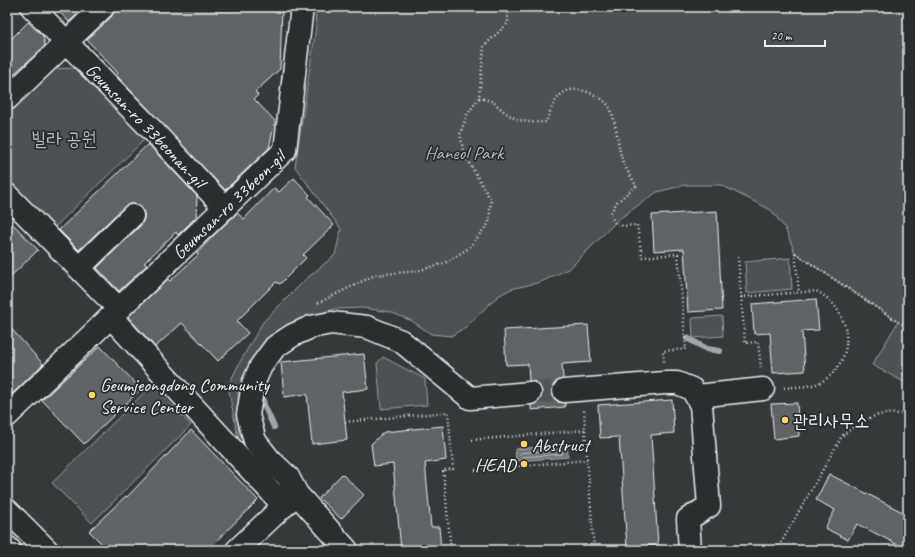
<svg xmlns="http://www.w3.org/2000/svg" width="915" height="557" font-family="Caveat,'Poor Story',sans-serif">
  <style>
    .green { fill: #4d5152; stroke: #9aa1a5 }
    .water { fill: #707579; stroke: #a0a7ac }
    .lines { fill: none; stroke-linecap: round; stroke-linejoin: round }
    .shore { stroke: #b8bfc5; stroke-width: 1 }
    .stream { stroke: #a0a7ac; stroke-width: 6 }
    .building { fill: #5f6365; stroke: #e8f1f8 }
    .minor-tunnel { stroke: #505556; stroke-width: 22; stroke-dasharray: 22 11; stroke-linecap: butt }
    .minor-casing { stroke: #e8f1f8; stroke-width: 25 }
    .path { stroke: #e8f1f8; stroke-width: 2.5; stroke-dasharray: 1 3; stroke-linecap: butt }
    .minor { stroke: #2a2d2e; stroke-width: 22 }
    .poi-dot { fill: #ffd166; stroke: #2a2d2e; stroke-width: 1.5 }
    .labels { text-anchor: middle; stroke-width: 3.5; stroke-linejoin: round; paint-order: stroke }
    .street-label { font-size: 19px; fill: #e8f1f8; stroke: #2a2d2e }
    .park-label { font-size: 19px; fill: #b2b9be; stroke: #2a2d2e }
    .poi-label { font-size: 19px; fill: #e8f1f8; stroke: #2a2d2e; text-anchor: start }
  </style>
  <rect width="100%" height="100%" fill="#35393a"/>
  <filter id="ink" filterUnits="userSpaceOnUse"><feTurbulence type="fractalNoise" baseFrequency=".025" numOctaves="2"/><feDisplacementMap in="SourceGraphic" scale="8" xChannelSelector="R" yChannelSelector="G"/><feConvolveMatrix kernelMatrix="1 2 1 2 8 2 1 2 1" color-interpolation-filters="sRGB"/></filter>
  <g filter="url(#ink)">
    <!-- green -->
    <g class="green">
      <polygon points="315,7 908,7 908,384 872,365 898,322 795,253 785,228 771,210 721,185 685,185 657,192 619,219 570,268 541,282 511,289 498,296 466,327 451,336 431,334 412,321 390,312 363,308 334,309 303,320 255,357 238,389 239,444 228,386 240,362 263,322 306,279 335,255 341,229 295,167 316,27"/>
      <polygon points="74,68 145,139 52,230 7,184 7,110 50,69"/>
      <polygon points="790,258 792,289 747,293 745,262"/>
      <polygon points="722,316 723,336 693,338 692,318"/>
      <polygon points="383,357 425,379 427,405 381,409 377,363"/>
      <polygon points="152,385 191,425 92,523 52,483"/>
    </g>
    <!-- water -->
    <polygon class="water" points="567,445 568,457 516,461 515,449"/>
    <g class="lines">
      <!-- shore -->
      <polygon class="shore" points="561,450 563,452 562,454 521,457 519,455 521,453"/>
      <!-- stream -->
      <g class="stream">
        <polyline points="687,338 707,349 720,351"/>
        <polyline points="261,388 264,405 274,427"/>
      </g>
    </g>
    <!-- building -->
    <g class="building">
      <polygon points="55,7 85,7 69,22"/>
      <polygon points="115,7 282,7 280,69 255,92 258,95 254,99 275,121 269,148 225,190 116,75 118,73 87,40 112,16"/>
      <polygon points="28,22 43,36 45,46 7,80 7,43"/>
      <polygon points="148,144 197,196 196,217 178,235 176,232 144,263 147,265 119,291 97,268 141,225 144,219 144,213 141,207 135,204 129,204 124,207 79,250 59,230"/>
      <polygon points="294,178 310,195 308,197 334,225 303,255 306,258 280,284 276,282 237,321 248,333 218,361 182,323 155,347 128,317 168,279 170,281 198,255 197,253 214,235 237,213 244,219 274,188 279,192"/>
      <polygon points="717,211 722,310 688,312 684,249 654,251 652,215"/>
      <polygon points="7,218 38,250 7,280"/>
      <polygon points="816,299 819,330 802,331 805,371 773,373 770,333 754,334 752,304"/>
      <polygon points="7,324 43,364 7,399"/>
      <polygon points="588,325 591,362 562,364 563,379 557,381 553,386 552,392 554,398 558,402 565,403 565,407 531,410 531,405 537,403 541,399 542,392 540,386 536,382 529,381 528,364 506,365 504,330"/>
      <polygon points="100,346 141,389 84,444 42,400"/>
      <polygon points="364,354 368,389 342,392 347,440 312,444 307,394 284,397 281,362"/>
      <polygon points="672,400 674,433 651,435 658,545 627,547 619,437 600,438 598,405"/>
      <polygon points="797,403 799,436 774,439 771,404"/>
      <polygon points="443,426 446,460 425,463 431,527 439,527 441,550 401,550 393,464 374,466 371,444 384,432"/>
      <polygon points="191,430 258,500 207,550 108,550 89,531 126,496 127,497"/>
      <polygon points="342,474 364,495 341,519 319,498"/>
      <polygon points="829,474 908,515 908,550 857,524 848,540 825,528 835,510 816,500"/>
    </g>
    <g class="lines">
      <!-- minor-tunnel -->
      <polyline class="minor-tunnel" points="530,393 564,391"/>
      <defs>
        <g id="minor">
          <path id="s1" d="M 32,7 L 152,130 L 225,208"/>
          <polyline points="7,99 103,7"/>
          <polyline points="7,195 119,309"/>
          <polyline points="79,268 132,216"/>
          <polyline points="111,317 284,506"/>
          <polyline points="564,391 665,383 677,383 692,389 701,405 709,506 688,519 690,550"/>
          <polyline points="697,396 763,389"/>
          <path id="s2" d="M 7,416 L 285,150 L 302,7"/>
          <polyline points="7,510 47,550"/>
          <polyline points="7,547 10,550"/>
          <polyline points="237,550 294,496"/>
          <polyline points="347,550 297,494 288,477 270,460 255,441 248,415 253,384 261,366 275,347 293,335 311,327 331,323 367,327 401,341 470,398 530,393"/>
        </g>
      </defs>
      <!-- minor casing -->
      <use href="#minor" class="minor-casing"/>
      <!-- path -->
      <g class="path">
        <path d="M 479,98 C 496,101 493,103 505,112 C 517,122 531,123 546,122 C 550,112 554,99 563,93 C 575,84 603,95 610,108 C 617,124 617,143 622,159 C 623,165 633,179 636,186 L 617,202 L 610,214 L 615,223 L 623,226 L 637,225 L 642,257 L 678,254 L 686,349 L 663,351 L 664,362"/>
        <polyline points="795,253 898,322 908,327"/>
        <polyline points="795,253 799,292"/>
        <polyline points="738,257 745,343 758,342 761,368"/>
        <path d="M 741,297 L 816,291 C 850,307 858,355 827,378 C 815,388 798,386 783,388"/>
        <polyline points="318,303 375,275 417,271 445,263 469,248 489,223 491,200 464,154 460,134 467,115 479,98 484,46 508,23 508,7"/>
        <polyline points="345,422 448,412 453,469 443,470 451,550"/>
        <polyline points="585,430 594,550"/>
        <polyline points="472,440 585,430 584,409"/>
        <polyline points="475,470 587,460"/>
        <path d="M 777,550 L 842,436 C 864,418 879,410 908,415"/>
      </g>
      <!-- minor -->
      <use href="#minor" class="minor"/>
    </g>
  </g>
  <!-- markers -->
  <g class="poi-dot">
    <circle cx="92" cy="395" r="4"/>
    <circle cx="785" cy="420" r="4"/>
    <circle cx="524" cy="444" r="4"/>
    <circle cx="524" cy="464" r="4"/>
  </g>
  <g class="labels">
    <!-- street labels -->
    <g class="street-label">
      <text dy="7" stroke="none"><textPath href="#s1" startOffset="164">Geumsan-ro 33beonan-gil</textPath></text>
      <text dy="7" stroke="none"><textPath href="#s2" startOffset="306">Geumsan-ro 33beon-gil</textPath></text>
    </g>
    <!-- park labels -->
    <g class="park-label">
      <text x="64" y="145">빌라 공원</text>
      <text x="464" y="159">Haneol Park</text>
    </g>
    <!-- poi labels -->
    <g class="poi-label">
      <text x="100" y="391">Geumjeongdong Community<tspan x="100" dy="22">Service Center</tspan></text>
      <text x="793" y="427">관리사무소</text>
      <text x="532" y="451">Abstruct</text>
      <text x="516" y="471" text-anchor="end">HEAD</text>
    </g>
  </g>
  <!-- margin -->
  <rect width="915" height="557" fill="none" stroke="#2a2d2e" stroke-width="24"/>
  <rect x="12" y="12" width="891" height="533" fill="none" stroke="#e8f1f8" stroke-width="1.5" filter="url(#ink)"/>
  <!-- scale -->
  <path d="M765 40v6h60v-6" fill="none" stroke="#e8f1f8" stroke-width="2"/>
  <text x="771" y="40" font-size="12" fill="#e8f1f8" stroke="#2a2d2e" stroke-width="3" paint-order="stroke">20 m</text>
</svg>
